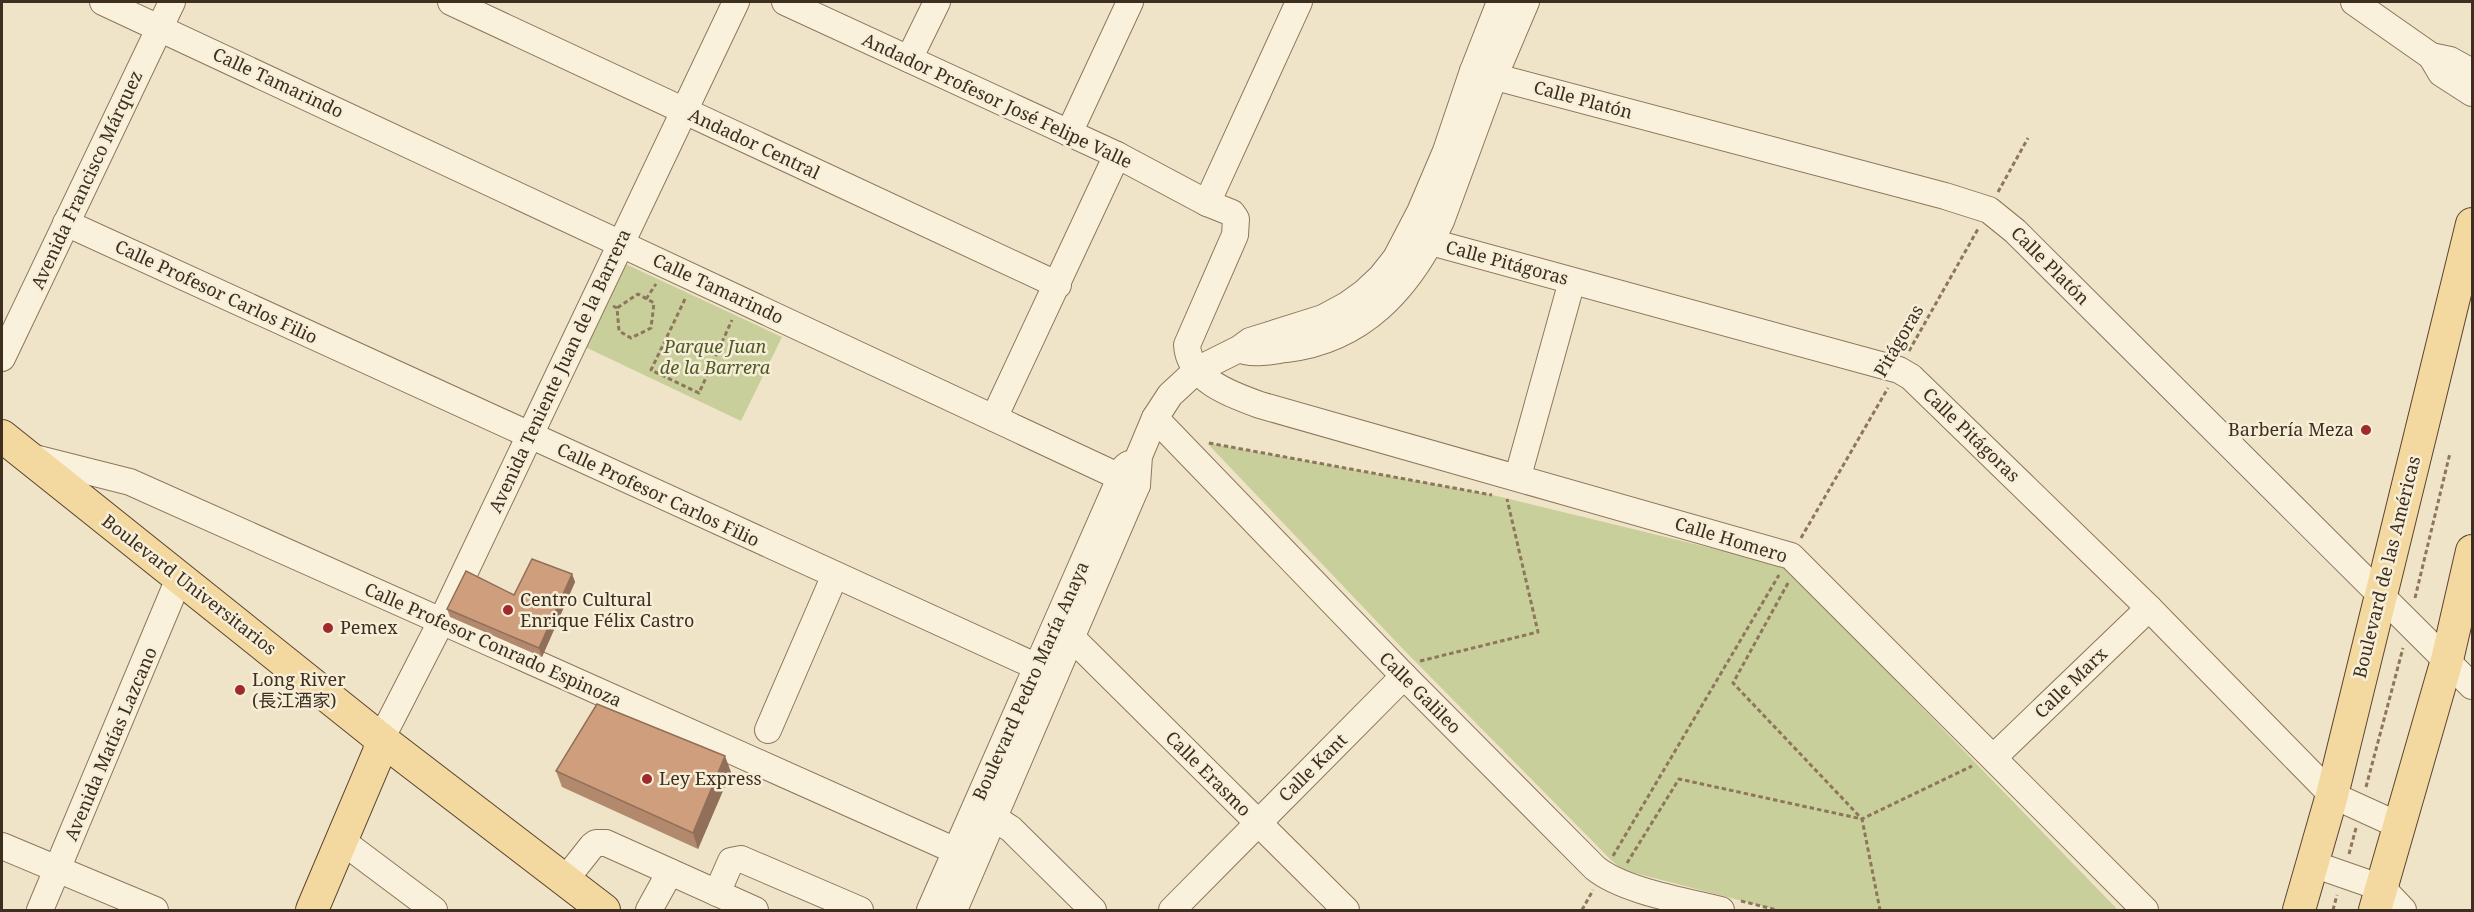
<svg xmlns="http://www.w3.org/2000/svg" width="2474" height="912" font-family="'Noto Serif','Noto Sans SC',serif">
  <style>
    .green { fill: #c9cf9b }
    .lines { fill: none; stroke-linecap: round; stroke-linejoin: round }
    .minor-casing { stroke: #8d765c; stroke-width: 28 }
    .major-casing { stroke: #5b4430; stroke-width: 34 }
    .path { stroke: #8d765c; stroke-width: 3; stroke-dasharray: 4.5 3; stroke-linecap: butt }
    .minor { stroke: #faf1dc; stroke-width: 26 }
    .major { stroke: #f3d9a0; stroke-width: 32 }
    .wall { fill: #b2896c }
    .shaded-wall { fill: #916f58 }
    .building { fill: #cf9f7d; stroke: #916f58; stroke-width: 1.5 }
    .poi-dot { fill: #9e2a2b; stroke: #f7eed8; stroke-width: 2 }
    .labels { text-anchor: middle; stroke-width: 5; stroke-linejoin: round; paint-order: stroke }
    .street-label { font-size: 18px; fill: #3d2e20; stroke: #f7eed8 }
    .park-label { font-size: 18px; font-style: italic; fill: #4d5a26; stroke: #f7eed8 }
    .poi-label { font-size: 18px; fill: #3d2e20; stroke: #f7eed8; text-anchor: start }
  </style>
  <rect width="100%" height="100%" fill="#f0e4c8"/>
  <!-- green -->
  <g class="green">
    <polygon points="617,260 782,337 741,421 583,346"/>
    <polygon points="1207,443 1497,496 1785,566 2118,910 1777,910 1623,870 1611,860 1402,648"/>
  </g>
  <g class="lines">
    <defs>
      <g id="minor">
        <polyline points="103,2 1137,485"/>
        <polyline points="451,2 1058,285"/>
        <path d="M 785,2 L 1117,155 L 1207,203 L 1232,213 L 1236,219 L 1235,235 L 1187,345 C 1189,380 1232,395 1260,405 L 1791,556 L 2145,910"/>
        <polyline points="2354,2 2431,56"/>
        <polyline points="909,59 937,2"/>
        <polyline points="1473,71 1945,196 1989,210 2015,231 2472,686"/>
        <polyline points="2472,72 2450,60 2431,56 2441,73 2472,93"/>
        <polyline points="1069,133 1130,2"/>
        <polyline points="1207,203 1299,2"/>
        <polyline points="66,223 1055,675"/>
        <polyline points="1409,236 1899,370 1911,377 2149,608 2332,795 2398,825"/>
        <path d="M 1245,351 C 1258,354 1272,351 1286,349 C 1363,340 1409,288 1441,221 L 1494,77 L 1526,2"/>
        <polyline points="2,358 172,2"/>
        <polyline points="994,418 1117,155"/>
        <path d="M 1155,418 L 1404,676 L 1595,868 C 1623,891 1685,901 1721,910"/>
        <polyline points="31,457 130,482 956,851"/>
        <polyline points="1518,476 1572,281"/>
        <polyline points="1071,637 1346,910"/>
        <polyline points="768,730 835,575"/>
        <polyline points="381,739 441,622 736,2"/>
        <polyline points="1994,757 2149,608"/>
        <polyline points="980,809 1011,829 1093,910"/>
        <polyline points="342,841 434,910"/>
        <polyline points="2,846 155,910"/>
        <polyline points="2313,864 2382,888 2403,910"/>
        <polyline points="565,880 592,846 596,843 606,843 755,910"/>
        <polyline points="717,893 731,861 741,859 860,910"/>
        <polyline points="40,910 175,588 177,576"/>
        <polyline points="649,910 670,872"/>
        <polyline points="930,910 1125,467 1129,464"/>
        <polyline points="954,910 1137,485 1139,456 1155,418 1170,395 1197,370 1239,349 1250,341 1323,318 1347,305 1365,292 1381,277 1396,258 1420,212 1446,151 1473,71 1500,2"/>
        <polyline points="1172,910 1404,676"/>
      </g>
      <g id="major">
        <polyline points="2,436 381,739 604,910"/>
        <polyline points="312,910 379,752 381,739"/>
        <polyline points="2299,910 2332,795 2472,224"/>
        <polyline points="2375,910 2447,660 2472,551"/>
      </g>
    </defs>
    <!-- minor casing -->
    <use href="#minor" class="minor-casing"/>
    <!-- major casing -->
    <use href="#major" class="major-casing"/>
    <!-- path -->
    <g class="path">
      <polyline points="1998,192 2028,138"/>
      <polyline points="646,299 656,284"/>
      <polyline points="685,299 651,370 699,393 732,320"/>
      <polyline points="613,306 617,308 619,331 631,338 651,328 654,303 638,294 617,308"/>
      <polyline points="1909,351 1978,229"/>
      <polyline points="1209,443 1492,495"/>
      <polyline points="1801,538 1888,388"/>
      <polyline points="1788,583 1733,683 1862,819 1972,766"/>
      <polyline points="2415,598 2450,453"/>
      <polyline points="1420,661 1538,632 1507,499"/>
      <polyline points="2366,787 2403,648"/>
      <polyline points="2349,854 2356,828"/>
      <polyline points="1613,856 1779,575"/>
      <polyline points="1627,863 1679,779 1862,819 1880,910"/>
      <polyline points="1741,901 1777,910"/>
      <polyline points="1582,910 1593,890"/>
      <polyline points="2333,910 2337,895"/>
    </g>
    <!-- minor -->
    <use href="#minor" class="minor"/>
    <!-- major -->
    <use href="#major" class="major"/>
  </g>
  <!-- wall -->
  <g class="wall">
    <polygon points="572,574 575,582 542,657 450,617 447,609 514,595"/>
    <polygon points="556,771 731,772 698,849 562,787"/>
  </g>
  <!-- shaded-wall -->
  <g class="shaded-wall">
    <polygon points="572,574 575,582 542,657 539,648"/>
    <polygon points="725,756 731,772 698,849 693,833"/>
  </g>
  <!-- building -->
  <g class="building">
    <polygon points="532,559 572,574 539,648 447,609 466,571 514,595"/>
    <polygon points="597,704 725,756 693,833 556,771"/>
  </g>
  <!-- markers -->
  <g class="poi-dot">
    <circle cx="2366" cy="430" r="6"/>
    <circle cx="508" cy="610" r="6"/>
    <circle cx="328" cy="628" r="6"/>
    <circle cx="240" cy="690" r="6"/>
    <circle cx="647" cy="779" r="6"/>
  </g>
  <g class="labels">
    <!-- street labels -->
    <g class="street-label">
      <text transform="translate(278 83) rotate(25)" y="6">Calle Tamarindo</text>
      <text transform="translate(1583 100) rotate(15)" y="6">Calle Platón</text>
      <text transform="translate(997 101) rotate(25)" y="6">Andador Profesor José Felipe Valle</text>
      <text transform="translate(754 144) rotate(25)" y="6">Andador Central</text>
      <text transform="translate(87 180) rotate(-65)" y="6">Avenida Francisco Márquez</text>
      <text transform="translate(1507 263) rotate(15)" y="6">Calle Pitágoras</text>
      <text transform="translate(2050 266) rotate(45)" y="6">Calle Platón</text>
      <text transform="translate(718 289) rotate(25)" y="6">Calle Tamarindo</text>
      <text transform="translate(216 292) rotate(25)" y="6">Calle Profesor Carlos Filio</text>
      <text transform="translate(1899 341) rotate(-60)" y="6">Pitágoras</text>
      <text transform="translate(560 371) rotate(-65)" y="6">Avenida Teniente Juan de la Barrera</text>
      <text transform="translate(1971 435) rotate(44)" y="6">Calle Pitágoras</text>
      <text transform="translate(658 495) rotate(25)" y="6">Calle Profesor Carlos Filio</text>
      <text transform="translate(1731 540) rotate(17)" y="6">Calle Homero</text>
      <text transform="translate(2387 567) rotate(-76)" y="6">Boulevard de las Américas</text>
      <text transform="translate(189 585) rotate(38)" y="6">Boulevard Universitarios</text>
      <text transform="translate(493 645) rotate(24)" y="6">Calle Profesor Conrado Espinoza</text>
      <text transform="translate(1031 681) rotate(-66)" y="6">Boulevard Pedro María Anaya</text>
      <text transform="translate(2071 683) rotate(-44)" y="6">Calle Marx</text>
      <text transform="translate(1420 693) rotate(45)" y="6">Calle Galileo</text>
      <text transform="translate(111 744) rotate(-67)" y="6">Avenida Matías Lazcano</text>
      <text transform="translate(1313 768) rotate(-45)" y="6">Calle Kant</text>
      <text transform="translate(1208 774) rotate(45)" y="6">Calle Erasmo</text>
    </g>
    <!-- park labels -->
    <g class="park-label">
      <text x="715" y="353">Parque Juan<tspan x="715" dy="21">de la Barrera</tspan></text>
    </g>
    <!-- poi labels -->
    <g class="poi-label">
      <text x="2354" y="436" text-anchor="end">Barbería Meza</text>
      <text x="520" y="606">Centro Cultural<tspan x="520" dy="21">Enrique Félix Castro</tspan></text>
      <text x="340" y="634">Pemex</text>
      <text x="252" y="686">Long River<tspan x="252" dy="21">(長江酒家)</tspan></text>
      <text x="659" y="785">Ley Express</text>
    </g>
  </g>
  <!-- border -->
  <rect width="2474" height="912" fill="none" stroke="#3d2e20" stroke-width="6"/>
</svg>
